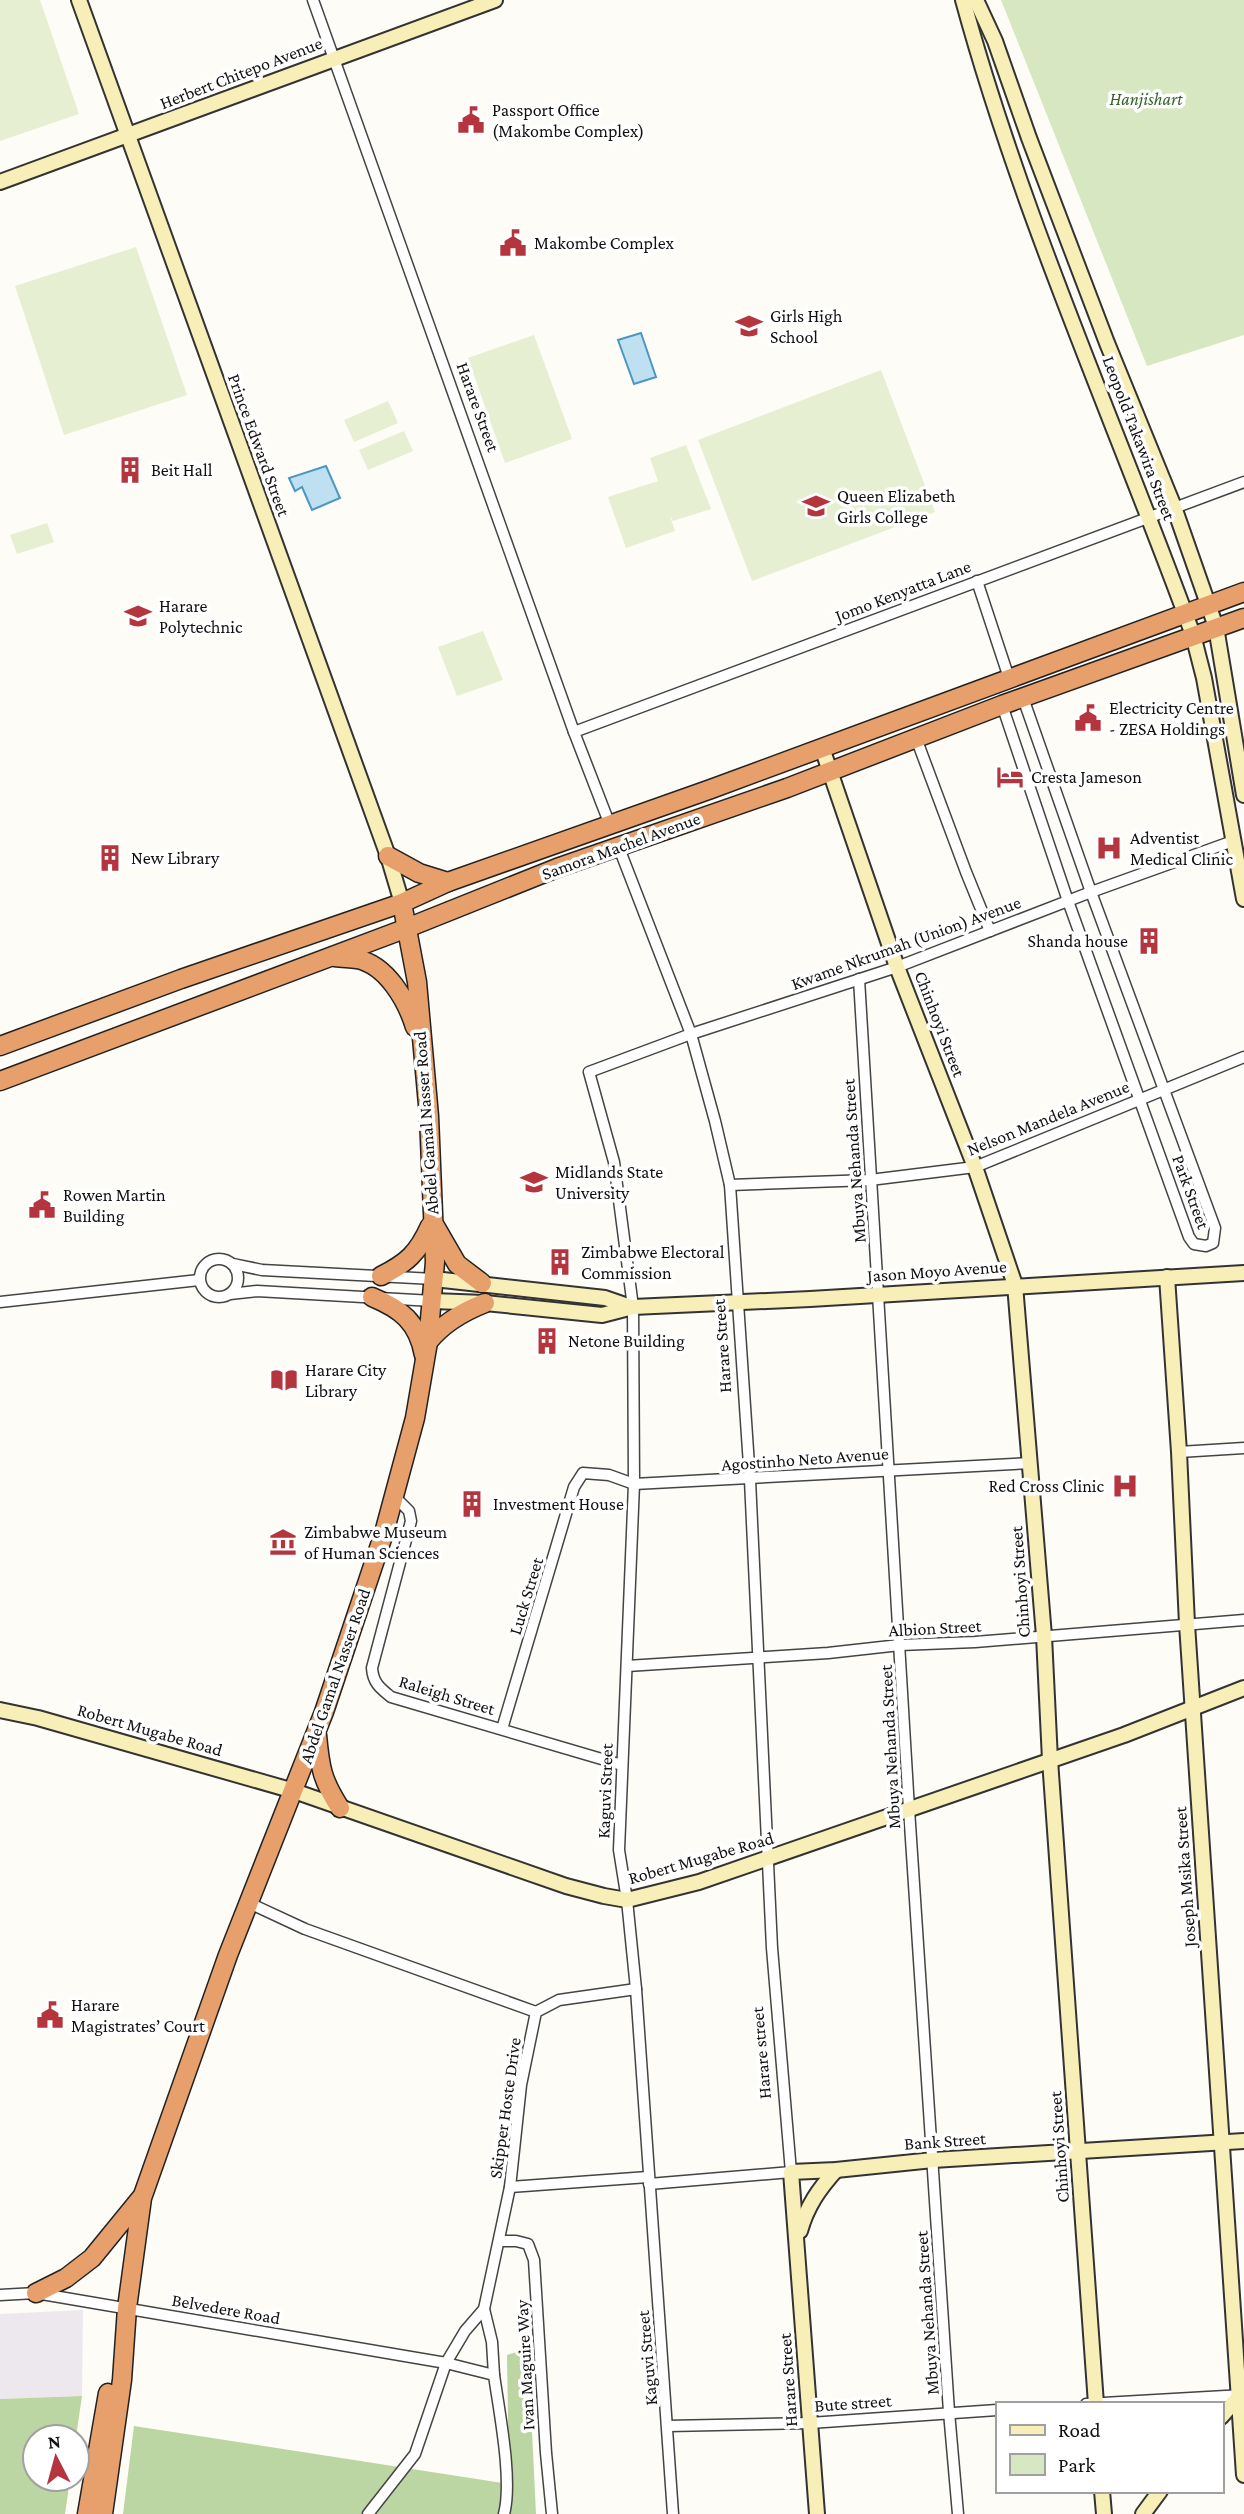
<svg xmlns="http://www.w3.org/2000/svg" width="1244" height="2514" font-family="'Crimson Pro',serif">
  <style>
    .industrial { fill: #ede7ee }
    .green { fill: #d6e7c1 }
    .forest { fill: #bbd6a2 }
    .pitch { fill: #e6efd2 }
    .water { fill: #bfe0f1; stroke: #4c97c2; stroke-width: 2 }
    .lines { fill: none; stroke-linecap: round; stroke-linejoin: round }
    .street-casing { stroke: #444; stroke-width: 13 }
    .secondary-casing { stroke: #333; stroke-width: 18 }
    .highway-casing { stroke: #222; stroke-width: 21 }
    .street { stroke: #fff; stroke-width: 10 }
    .secondary { stroke: #f8eeb7; stroke-width: 14 }
    .highway { stroke: #e79f6b; stroke-width: 18 }
    .labels { text-anchor: middle; stroke-width: 7; stroke-linejoin: round; paint-order: stroke }
    .street-label { font-size: 18px; fill: #111; stroke: #fff }
    .park-label { font-size: 18px; font-style: italic; fill: #356426; stroke: #fff }
    .poi-label { font-size: 18px; fill: #111; stroke: #fff; text-anchor: start }
  </style>
  <rect width="100%" height="100%" fill="#fefcf6"/>
  <!-- industrial -->
  <polygon class="industrial" points="83,2310 82,2396 0,2399 0,2314"/>
  <!-- green -->
  <polygon class="green" points="1001,0 1244,0 1244,335 1147,366"/>
  <!-- forest -->
  <g class="forest">
    <polygon points="528,2348 536,2514 123,2514 134,2426 509,2484 507,2355"/>
    <polygon points="82,2396 76,2437 35,2437 35,2479 70,2479 65,2514 0,2514 0,2399"/>
  </g>
  <!-- pitch -->
  <g class="pitch">
    <polygon points="0,0 40,0 79,114 0,141"/>
    <polygon points="136,247 187,395 64,435 15,286"/>
    <polygon points="534,335 572,439 505,463 468,358"/>
    <polygon points="881,370 935,512 752,581 698,440"/>
    <polygon points="388,401 398,423 354,442 344,420"/>
    <polygon points="404,431 413,451 368,470 359,450"/>
    <polygon points="686,445 711,509 673,521 670,516 675,531 626,548 608,497 658,481 650,458"/>
    <polygon points="47,523 54,542 17,554 10,535"/>
    <polygon points="483,631 503,680 457,696 438,647"/>
  </g>
  <!-- water -->
  <g class="water">
    <polygon points="641,333 656,377 634,384 618,340"/>
    <polygon points="326,466 340,498 312,510 302,487 295,491 289,478"/>
  </g>
  <g class="lines">
    <defs>
      <g id="street">
        <polyline points="313,0 574,732 610,825"/>
        <polyline points="977,581 1009,678"/>
        <polyline points="1002,705 1068,901 1189,1237 1194,1244 1206,1246 1213,1243 1215,1228 1091,892 1023,698"/>
        <polyline points="574,732 1244,482"/>
        <polyline points="916,738 966,872 990,931"/>
        <polyline points="619,848 691,1034 715,1121 730,1185 750,1480 772,1948 791,2172 649,2184"/>
        <polyline points="859,979 909,1809 949,2412 958,2514"/>
        <polyline points="730,1185 870,1180 975,1167 1244,1057"/>
        <circle cx="219" cy="1278" r="19"/>
        <polyline points="233,1264 262,1270 434,1279"/>
        <polyline points="230,1294 257,1291 433,1301"/>
        <polyline points="0,1302 199,1280"/>
        <polyline points="1179,1452 1244,1448"/>
        <path d="M 395,1497 L 409,1511 L 411,1521 L 372,1668 C 373,1683 380,1688 391,1697 L 622,1765"/>
        <polyline points="627,1666 828,1653 900,1645 975,1642 1244,1620"/>
        <polyline points="502,1729 574,1487 583,1473 609,1475 634,1484 1031,1463"/>
        <polyline points="249,1903 305,1929 536,2012"/>
        <polyline points="510,2187 648,2177"/>
        <polyline points="500,2241 516,2241 528,2244 534,2260 546,2453 552,2514"/>
        <path d="M 0,2295 L 36,2293 L 446,2363 L 494,2375 C 499,2411 513,2480 504,2514"/>
        <polyline points="484,2309 492,2342 494,2375"/>
        <polyline points="1086,2404 1243,2395"/>
        <polyline points="668,2426 810,2423 997,2410"/>
        <polyline points="368,2514 415,2454 446,2363 465,2331 484,2309 510,2187 521,2085 536,2012 559,2000 636,1989"/>
        <polyline points="673,2514 636,1989 627,1900 619,1850 634,1484 633,1307 614,1162 589,1072 691,1034 897,967 1091,892 1233,841"/>
      </g>
      <g id="secondary">
        <polyline points="79,0 388,856 402,903"/>
        <path d="M 963,0 C 1022,217 1116,424 1193,635 L 1204,678 L 1244,899"/>
        <polyline points="976,0 995,41 1029,138 1107,343 1174,507 1216,627 1244,795"/>
        <polyline points="0,182 495,0"/>
        <polyline points="822,748 897,967 975,1167 1015,1285 1044,1636 1050,1760 1096,2404"/>
        <polyline points="1167,1277 1179,1452 1187,1624 1244,2475"/>
        <polyline points="434,1279 605,1298 631,1307"/>
        <polyline points="433,1301 485,1303 602,1315 633,1307 810,1299 1244,1273"/>
        <polyline points="0,1710 38,1718 294,1791 566,1886 604,1896 627,1900 699,1882 1124,1735 1244,1688"/>
        <path d="M 800,2231 C 807,2206 819,2189 836,2170"/>
        <polyline points="1221,2417 1241,2394"/>
        <polyline points="1102,2491 1104,2514"/>
        <polyline points="817,2514 791,2172 836,2170 933,2160 1244,2141"/>
        <polyline points="1143,2514 1160,2491"/>
      </g>
      <g id="highway">
        <polyline points="388,856 419,873 448,882"/>
        <path d="M 335,957 C 343,958 350,958 357,959 C 387,965 407,1001 415,1027"/>
        <polyline points="0,1046 181,979 402,903 448,882 711,789 1244,592"/>
        <polyline points="0,1081 407,928 557,868 787,788 1002,705 1244,618"/>
        <polyline points="435,1226 457,1264 482,1283"/>
        <path d="M 381,1276 C 407,1263 418,1253 430,1226"/>
        <path d="M 372,1297 C 401,1309 418,1322 424,1355"/>
        <path d="M 428,1342 C 443,1323 462,1312 485,1303"/>
        <path d="M 317,1735 C 320,1768 322,1780 340,1808"/>
        <polyline points="36,2293 66,2278 92,2258 141,2198"/>
        <polyline points="87,2514 108,2393"/>
        <polyline points="103,2514 122,2380 127,2308 142,2198 228,1955 324,1712 384,1533 415,1418 428,1342 435,1262 429,1116 417,982 402,903"/>
      </g>
    </defs>
    <!-- street casing -->
    <use href="#street" class="street-casing"/>
    <!-- secondary casing -->
    <use href="#secondary" class="secondary-casing"/>
    <!-- highway casing -->
    <use href="#highway" class="highway-casing"/>
    <!-- street -->
    <use href="#street" class="street"/>
    <!-- secondary -->
    <use href="#secondary" class="secondary"/>
    <!-- highway -->
    <use href="#highway" class="highway"/>
  </g>
  <!-- icons -->
  <defs>
    <symbol id="civic-bare" viewBox="-9 -9 18 18"><path d="M-.6-6.5H3V-4.5H.6V-3L4-1V1h2V6H-6V1h2V-1L-.6-3ZM-1.2 2.5V6h2.4V2.5Z" fill="#b5353f" stroke="#fff" stroke-width="2.5" paint-order="stroke"/></symbol>
    <symbol id="school-bare" viewBox="-9 -9 18 18"><path d="M0-5L7-2L0 1L-7-2ZM-4 1L0 2.5L4 1V4Q0 6-4 4Z" fill="#b5353f" stroke="#fff" stroke-width="2.5" paint-order="stroke"/></symbol>
    <symbol id="building-bare" viewBox="-9 -9 18 18"><path d="M-4-6H4V6H1V3H-1V6H-4ZM-2.5-4.3h1.7v1.8h-1.7ZM.8-4.3h1.7v1.8H.8ZM-2.5-1h1.7V.8h-1.7ZM.8-1h1.7V.8H.8Z" fill="#b5353f" stroke="#fff" stroke-width="2.5" paint-order="stroke"/></symbol>
    <symbol id="university-bare" viewBox="-9 -9 18 18"><path d="M0-5L7-2L0 1L-7-2ZM-4 1L0 2.5L4 1V4Q0 6-4 4Z" fill="#b5353f" stroke="#fff" stroke-width="2.5" paint-order="stroke"/></symbol>
    <symbol id="hotel-bare" viewBox="-9 -9 18 18"><path d="M-6-4.5h1.5V1H6V5H4.5V3h-9V5H-6ZM-4 0a1.8 1.8 0 1 1 3.6 0ZM.5 0V-2.5h3Q6-2.5 6 0Z" fill="#b5353f" stroke="#fff" stroke-width="2.5" paint-order="stroke"/></symbol>
    <symbol id="hospital-bare" viewBox="-9 -9 18 18"><path d="M-5-5h3v3.5h4V-5h3V5h-3V1.5h-4V5h-3Z" fill="#b5353f" stroke="#fff" stroke-width="2.5" paint-order="stroke"/></symbol>
    <symbol id="library-bare" viewBox="-9 -9 18 18"><path d="M-6-4Q-3-5.5-.7-3.5V5Q-3 3-6 4ZM6-4Q3-5.5 .7-3.5V5Q3 3 6 4Z" fill="#b5353f" stroke="#fff" stroke-width="2.5" paint-order="stroke"/></symbol>
    <symbol id="museum-bare" viewBox="-9 -9 18 18"><path d="M0-6L6-3V-2H-6V-3ZM-5-1h2V3h-2ZM-1-1h2V3h-2ZM3-1h2V3H3ZM-6 4H6V6H-6Z" fill="#b5353f" stroke="#fff" stroke-width="2.5" paint-order="stroke"/></symbol>
  </defs>
  <g fill-rule="evenodd">
    <use href="#civic-bare" x="452" y="101" width="38" height="38"/>
    <use href="#civic-bare" x="494" y="224" width="38" height="38"/>
    <use href="#school-bare" x="730" y="307" width="38" height="38"/>
    <use href="#building-bare" x="111" y="451" width="38" height="38"/>
    <use href="#university-bare" x="797" y="487" width="38" height="38"/>
    <use href="#university-bare" x="119" y="597" width="38" height="38"/>
    <use href="#civic-bare" x="1069" y="699" width="38" height="38"/>
    <use href="#hotel-bare" x="991" y="758" width="38" height="38"/>
    <use href="#hospital-bare" x="1090" y="829" width="38" height="38"/>
    <use href="#building-bare" x="91" y="839" width="38" height="38"/>
    <use href="#building-bare" x="1130" y="922" width="38" height="38"/>
    <use href="#university-bare" x="515" y="1163" width="38" height="38"/>
    <use href="#civic-bare" x="23" y="1186" width="38" height="38"/>
    <use href="#building-bare" x="541" y="1243" width="38" height="38"/>
    <use href="#building-bare" x="528" y="1322" width="38" height="38"/>
    <use href="#library-bare" x="265" y="1361" width="38" height="38"/>
    <use href="#hospital-bare" x="1106" y="1467" width="38" height="38"/>
    <use href="#building-bare" x="453" y="1485" width="38" height="38"/>
    <use href="#museum-bare" x="264" y="1523" width="38" height="38"/>
    <use href="#civic-bare" x="31" y="1996" width="38" height="38"/>
  </g>
  <g class="labels">
    <!-- street labels -->
    <g class="street-label">
      <text transform="translate(241 73) rotate(-21)" y="6">Herbert Chitepo Avenue</text>
      <text transform="translate(478 407) rotate(70)" y="6">Harare Street</text>
      <text transform="translate(1139 438) rotate(69)" y="6">Leopold Takawira Street</text>
      <text transform="translate(259 445) rotate(70)" y="6">Prince Edward Street</text>
      <text transform="translate(903 591) rotate(-21)" y="6">Jomo Kenyatta Lane</text>
      <text transform="translate(621 846) rotate(-20)" y="6">Samora Machel Avenue</text>
      <text transform="translate(906 943) rotate(-20)" y="6">Kwame Nkrumah (Union) Avenue</text>
      <text transform="translate(940 1024) rotate(69)" y="6">Chinhoyi Street</text>
      <text transform="translate(1048 1118) rotate(-22)" y="6">Nelson Mandela Avenue</text>
      <text transform="translate(426 1123) rotate(-94)" y="6">Abdel Gamal Nasser Road</text>
      <text transform="translate(854 1161) rotate(-94)" y="6">Mbuya Nehanda Street</text>
      <text transform="translate(1191 1192) rotate(70)" y="6">Park Street</text>
      <text transform="translate(937 1271) rotate(-4)" y="6">Jason Moyo Avenue</text>
      <text transform="translate(722 1346) rotate(-94)" y="6">Harare Street</text>
      <text transform="translate(805 1459) rotate(-4)" y="6">Agostinho Neto Avenue</text>
      <text transform="translate(1020 1582) rotate(-94)" y="6">Chinhoyi Street</text>
      <text transform="translate(526 1596) rotate(-73)" y="6">Luck Street</text>
      <text transform="translate(935 1628) rotate(-3)" y="6">Albion Street</text>
      <text transform="translate(335 1676) rotate(-71)" y="6">Abdel Gamal Nasser Road</text>
      <text transform="translate(447 1695) rotate(17)" y="6">Raleigh Street</text>
      <text transform="translate(150 1730) rotate(16)" y="6">Robert Mugabe Road</text>
      <text transform="translate(890 1747) rotate(-93)" y="6">Mbuya Nehanda Street</text>
      <text transform="translate(605 1791) rotate(-88)" y="6">Kaguvi Street</text>
      <text transform="translate(701 1858) rotate(-16)" y="6">Robert Mugabe Road</text>
      <text transform="translate(1185 1877) rotate(-94)" y="6">Joseph Msika Street</text>
      <text transform="translate(761 2053) rotate(-95)" y="6">Harare street</text>
      <text transform="translate(505 2108) rotate(-82)" y="6">Skipper Hoste Drive</text>
      <text transform="translate(945 2141) rotate(-4)" y="6">Bank Street</text>
      <text transform="translate(1059 2147) rotate(-94)" y="6">Chinhoyi Street</text>
      <text transform="translate(226 2309) rotate(10)" y="6">Belvedere Road</text>
      <text transform="translate(927 2313) rotate(-94)" y="6">Mbuya Nehanda Street</text>
      <text transform="translate(647 2358) rotate(-95)" y="6">Kaguvi Street</text>
      <text transform="translate(525 2365) rotate(-93)" y="6">Ivan Maguire Way</text>
      <text transform="translate(788 2380) rotate(-94)" y="6">Harare Street</text>
      <text transform="translate(853 2403) rotate(-4)" y="6">Bute street</text>
    </g>
    <!-- park labels -->
    <g class="park-label">
      <text x="1146" y="105">Hanjishart</text>
    </g>
    <!-- poi labels -->
    <g class="poi-label">
      <text x="492" y="116">Passport Office<tspan x="492" dy="21">(Makombe Complex)</tspan></text>
      <text x="534" y="249">Makombe Complex</text>
      <text x="770" y="322">Girls High<tspan x="770" dy="21">School</tspan></text>
      <text x="151" y="476">Beit Hall</text>
      <text x="837" y="502">Queen Elizabeth<tspan x="837" dy="21">Girls College</tspan></text>
      <text x="159" y="612">Harare<tspan x="159" dy="21">Polytechnic</tspan></text>
      <text x="1109" y="714">Electricity Centre<tspan x="1109" dy="21">- ZESA Holdings</tspan></text>
      <text x="1031" y="783">Cresta Jameson</text>
      <text x="1130" y="844">Adventist<tspan x="1130" dy="21">Medical Clinic</tspan></text>
      <text x="131" y="864">New Library</text>
      <text x="1128" y="947" text-anchor="end">Shanda house</text>
      <text x="555" y="1178">Midlands State<tspan x="555" dy="21">University</tspan></text>
      <text x="63" y="1201">Rowen Martin<tspan x="63" dy="21">Building</tspan></text>
      <text x="581" y="1258">Zimbabwe Electoral<tspan x="581" dy="21">Commission</tspan></text>
      <text x="568" y="1347">Netone Building</text>
      <text x="305" y="1376">Harare City<tspan x="305" dy="21">Library</tspan></text>
      <text x="1104" y="1492" text-anchor="end">Red Cross Clinic</text>
      <text x="493" y="1510">Investment House</text>
      <text x="304" y="1538">Zimbabwe Museum<tspan x="304" dy="21">of Human Sciences</tspan></text>
      <text x="71" y="2011">Harare<tspan x="71" dy="21">Magistrates’ Court</tspan></text>
    </g>
  </g>
  <!-- legend -->
  <rect x="996" y="2402" width="228" height="91" fill="#ffffff" stroke="#a0a0a0" stroke-width="2"/>
  <rect x="1010" y="2425" width="35" height="10" fill="#f8eeb7" stroke="#a0a0a0" stroke-width="2"/>
  <text x="1058" y="2437" font-size="21" fill="#111111">Road</text>
  <rect x="1010" y="2454" width="35" height="21" fill="#d6e7c1" stroke="#a0a0a0" stroke-width="2"/>
  <text x="1058" y="2472" font-size="21" fill="#111111">Park</text>
  <!-- north arrow -->
  <g transform="translate(56 2458) rotate(354)"><circle r="33" fill="#ffffff" stroke="#a0a0a0" stroke-width="2"/>
  <path d="M0-5L12 26L0 18L-12 26Z" fill="#b5353f"/>
  <text y="-10" font-size="19" font-weight="bold" text-anchor="middle" fill="#111111">N</text>
  </g>
</svg>
